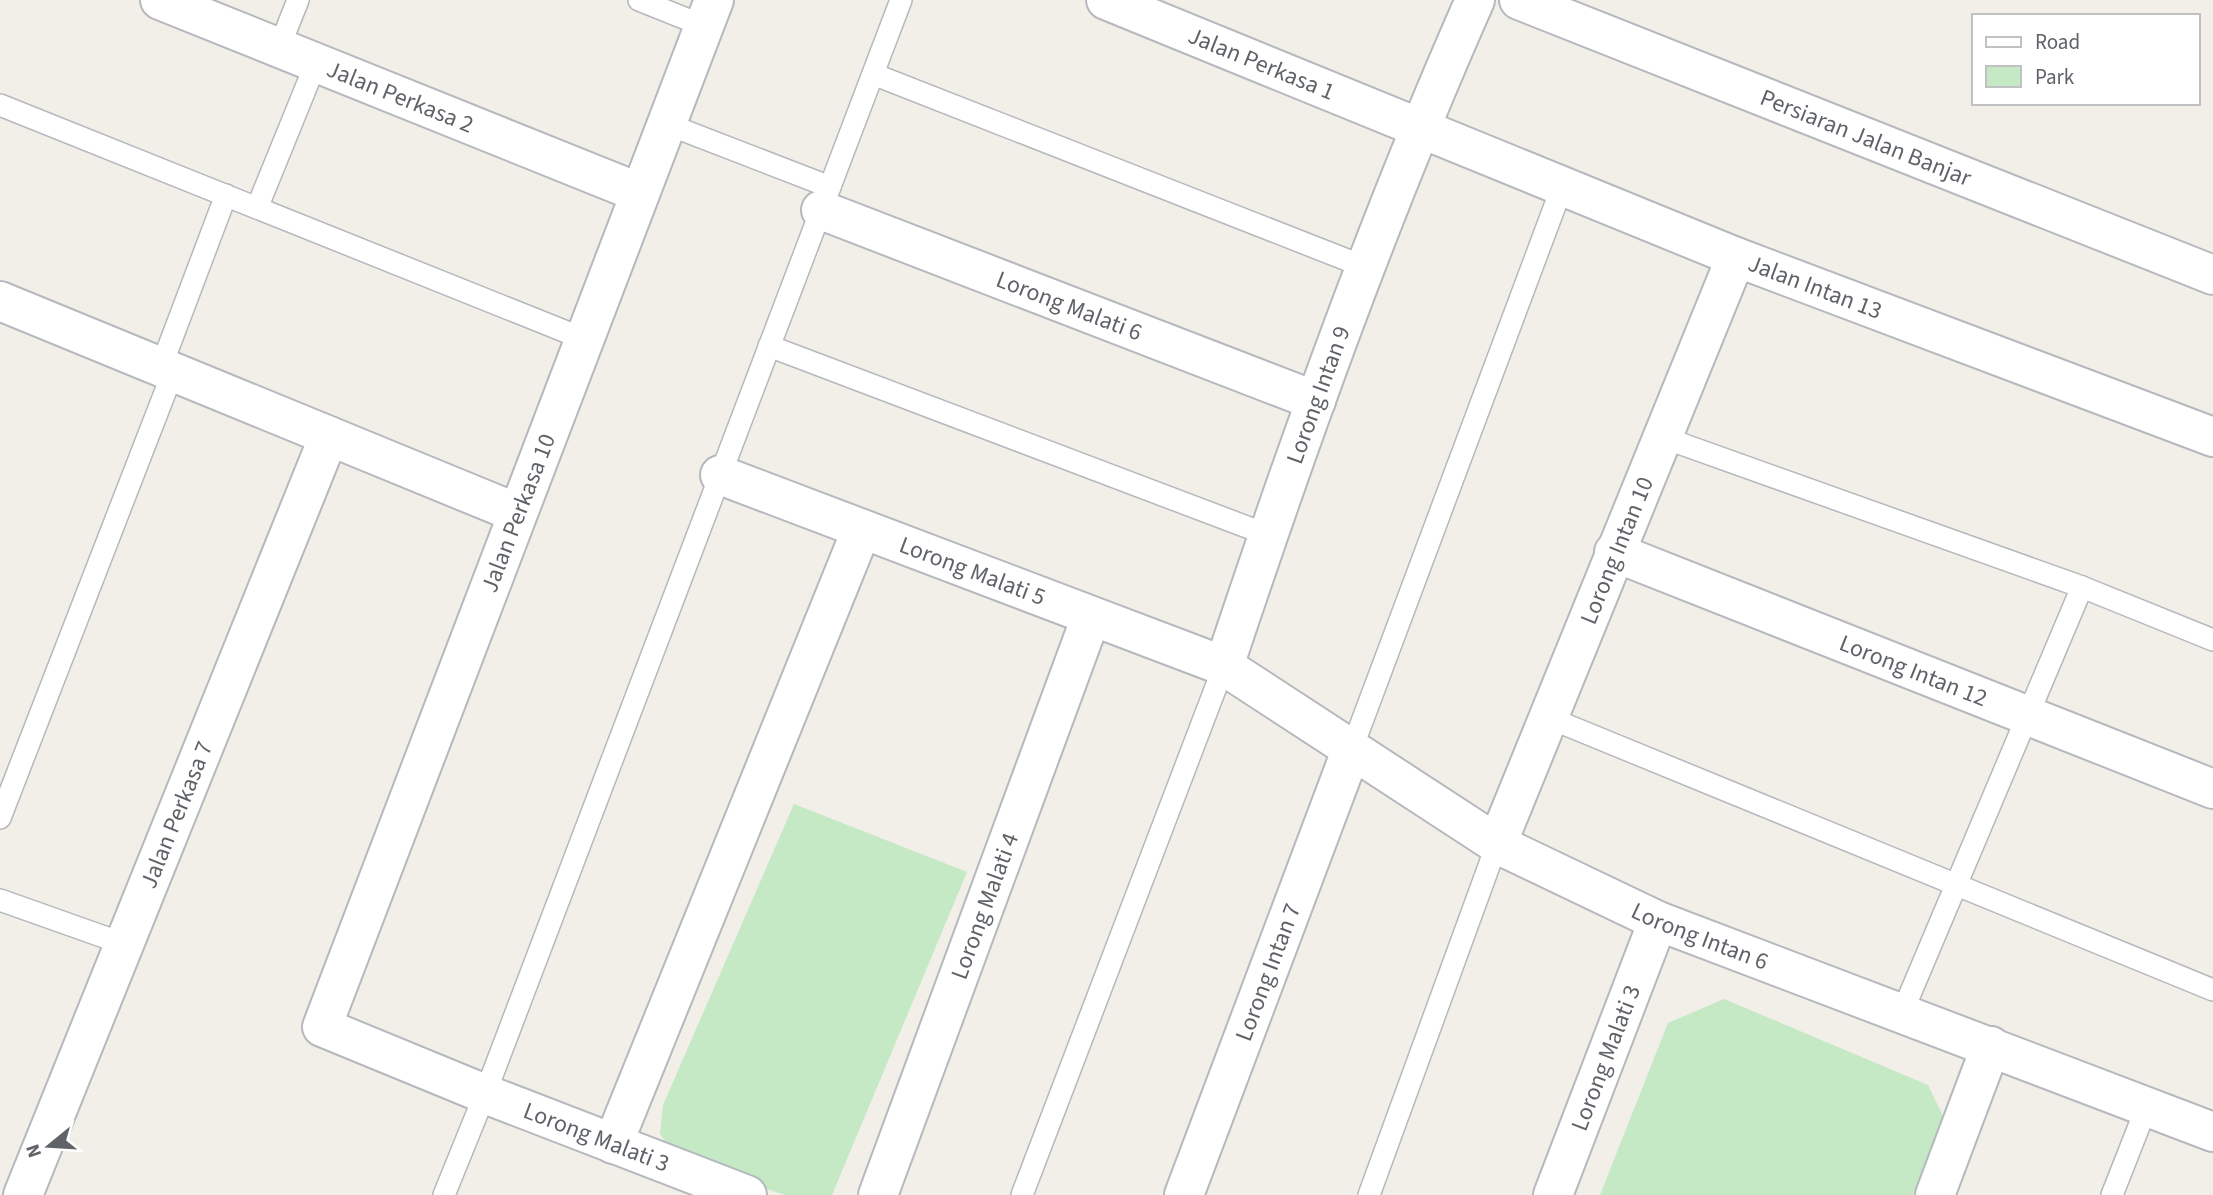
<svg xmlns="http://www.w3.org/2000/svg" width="2213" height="1195" font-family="'Source Sans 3',sans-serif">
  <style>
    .green { fill: #c5e8c5 }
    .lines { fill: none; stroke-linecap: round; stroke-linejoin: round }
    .service-casing { stroke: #b5b8bc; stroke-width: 24 }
    .minor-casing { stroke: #b5b8bc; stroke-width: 42 }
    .tertiary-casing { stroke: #b5b8bc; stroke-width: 42 }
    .service { stroke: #fff; stroke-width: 21 }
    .minor { stroke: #fff; stroke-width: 38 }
    .tertiary { stroke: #fff; stroke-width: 38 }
    .labels { text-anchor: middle; stroke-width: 5; stroke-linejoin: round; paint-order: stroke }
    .street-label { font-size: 24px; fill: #5f6368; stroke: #fff }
  </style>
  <rect width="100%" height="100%" fill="#f1efe8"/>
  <!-- green -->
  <g class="green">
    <polygon points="794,804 967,872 832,1195 785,1195 677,1159 660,1134 663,1105"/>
    <polygon points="1724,999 1928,1085 1944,1118 1913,1195 1600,1195 1668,1023"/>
  </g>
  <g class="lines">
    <defs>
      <g id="service">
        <polyline points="639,0 704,26"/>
        <polyline points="279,48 298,0"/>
        <polyline points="873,74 1365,267"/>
        <polyline points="0,105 584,339"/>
        <polyline points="667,124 830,187"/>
        <polyline points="257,208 316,63"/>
        <polyline points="769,346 1268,535"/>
        <polyline points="161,367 226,195"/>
        <polyline points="1662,437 2082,587 2213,640"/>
        <polyline points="1547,717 2213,990"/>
        <polyline points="1351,751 1562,187"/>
        <polyline points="0,818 173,372"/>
        <polyline points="0,900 124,944"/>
        <polyline points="1902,1013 2082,587"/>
        <polyline points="444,1195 485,1094 901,0"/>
        <polyline points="1022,1195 1224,666"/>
        <polyline points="1369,1195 1497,844"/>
        <polyline points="2112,1195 2147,1106"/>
      </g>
      <g id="minor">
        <path id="s1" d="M 160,0 L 640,193"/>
        <path id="s2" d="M 714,0 L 322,1027 L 485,1094 L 747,1195"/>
        <path id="s3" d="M 1106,0 L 1736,257 L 2213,437"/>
        <path id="s4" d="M 821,210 L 1316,401"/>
        <polyline points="0,301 517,513"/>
        <path id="s5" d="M 720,475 L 1224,666 L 1497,844 L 1658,921 L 2213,1132"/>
        <path id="s6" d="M 1614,552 L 2213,789"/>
        <path id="s7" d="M 1224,666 C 1299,441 1379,217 1475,0"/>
        <path id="s8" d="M 1497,844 L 1736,257"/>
        <polyline points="613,1144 861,531"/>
        <path id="s9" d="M 23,1195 L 329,436"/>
        <path id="s10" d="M 878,1195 L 1091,617"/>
        <path id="s11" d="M 1184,1195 L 1351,751"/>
        <path id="s12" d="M 1553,1195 L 1658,921"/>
        <polyline points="1935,1195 1991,1046"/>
      </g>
      <g id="tertiary">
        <path id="s13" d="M 1519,0 L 2213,275"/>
      </g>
    </defs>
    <!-- service casing -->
    <use href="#service" class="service-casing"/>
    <!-- minor casing -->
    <use href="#minor" class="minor-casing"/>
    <!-- tertiary casing -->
    <use href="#tertiary" class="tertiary-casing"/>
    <!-- service -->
    <use href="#service" class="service"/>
    <!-- minor -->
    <use href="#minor" class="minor"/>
    <!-- tertiary -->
    <use href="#tertiary" class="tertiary"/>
  </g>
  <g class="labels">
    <!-- street labels -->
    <g class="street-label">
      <text dy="8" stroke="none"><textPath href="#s3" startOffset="168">Jalan Perkasa 1</textPath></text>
      <text dy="8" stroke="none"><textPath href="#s1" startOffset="259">Jalan Perkasa 2</textPath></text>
      <text dy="8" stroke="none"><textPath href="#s13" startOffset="373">Persiaran Jalan Banjar</textPath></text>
      <text dy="8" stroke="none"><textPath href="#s3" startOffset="765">Jalan Intan 13</textPath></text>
      <text dy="8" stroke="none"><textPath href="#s4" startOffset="266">Lorong Malati 6</textPath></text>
      <text dy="8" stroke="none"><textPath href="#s7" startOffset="287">Lorong Intan 9</textPath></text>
      <text transform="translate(518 513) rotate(-69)" y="8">Jalan Perkasa 10</text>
      <text dy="8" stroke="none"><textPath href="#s8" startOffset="317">Lorong Intan 10</textPath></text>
      <text dy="8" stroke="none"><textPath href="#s5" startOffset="270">Lorong Malati 5</textPath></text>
      <text dy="8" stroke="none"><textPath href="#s6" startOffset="322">Lorong Intan 12</textPath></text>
      <text dy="8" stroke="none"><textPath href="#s9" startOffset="410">Jalan Perkasa 7</textPath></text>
      <text dy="8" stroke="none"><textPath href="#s10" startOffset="308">Lorong Malati 4</textPath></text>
      <text dy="8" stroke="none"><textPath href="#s5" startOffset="1088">Lorong Intan 6</textPath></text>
      <text dy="8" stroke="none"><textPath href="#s11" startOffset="238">Lorong Intan 7</textPath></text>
      <text dy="8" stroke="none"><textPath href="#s12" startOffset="147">Lorong Malati 3</textPath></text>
      <text dy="8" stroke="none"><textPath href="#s2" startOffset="1395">Lorong Malati 3</textPath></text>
    </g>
  </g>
  <!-- legend -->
  <rect x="1972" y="14" width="228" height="91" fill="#ffffff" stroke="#bfc1c3" stroke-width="2"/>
  <rect x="1986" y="37" width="35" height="10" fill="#ffffff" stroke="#bfc1c3" stroke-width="2"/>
  <text x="2035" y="49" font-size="21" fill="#5f6368">Road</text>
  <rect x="1986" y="66" width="35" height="21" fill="#c5e8c5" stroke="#bfc1c3" stroke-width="2"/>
  <text x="2035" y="84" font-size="21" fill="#5f6368">Park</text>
  <!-- north arrow -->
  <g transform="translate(49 1146) rotate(252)" stroke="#ffffff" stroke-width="5" paint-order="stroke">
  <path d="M0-5L12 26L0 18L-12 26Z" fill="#5f6368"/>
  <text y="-10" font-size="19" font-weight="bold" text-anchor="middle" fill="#5f6368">N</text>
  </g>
</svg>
